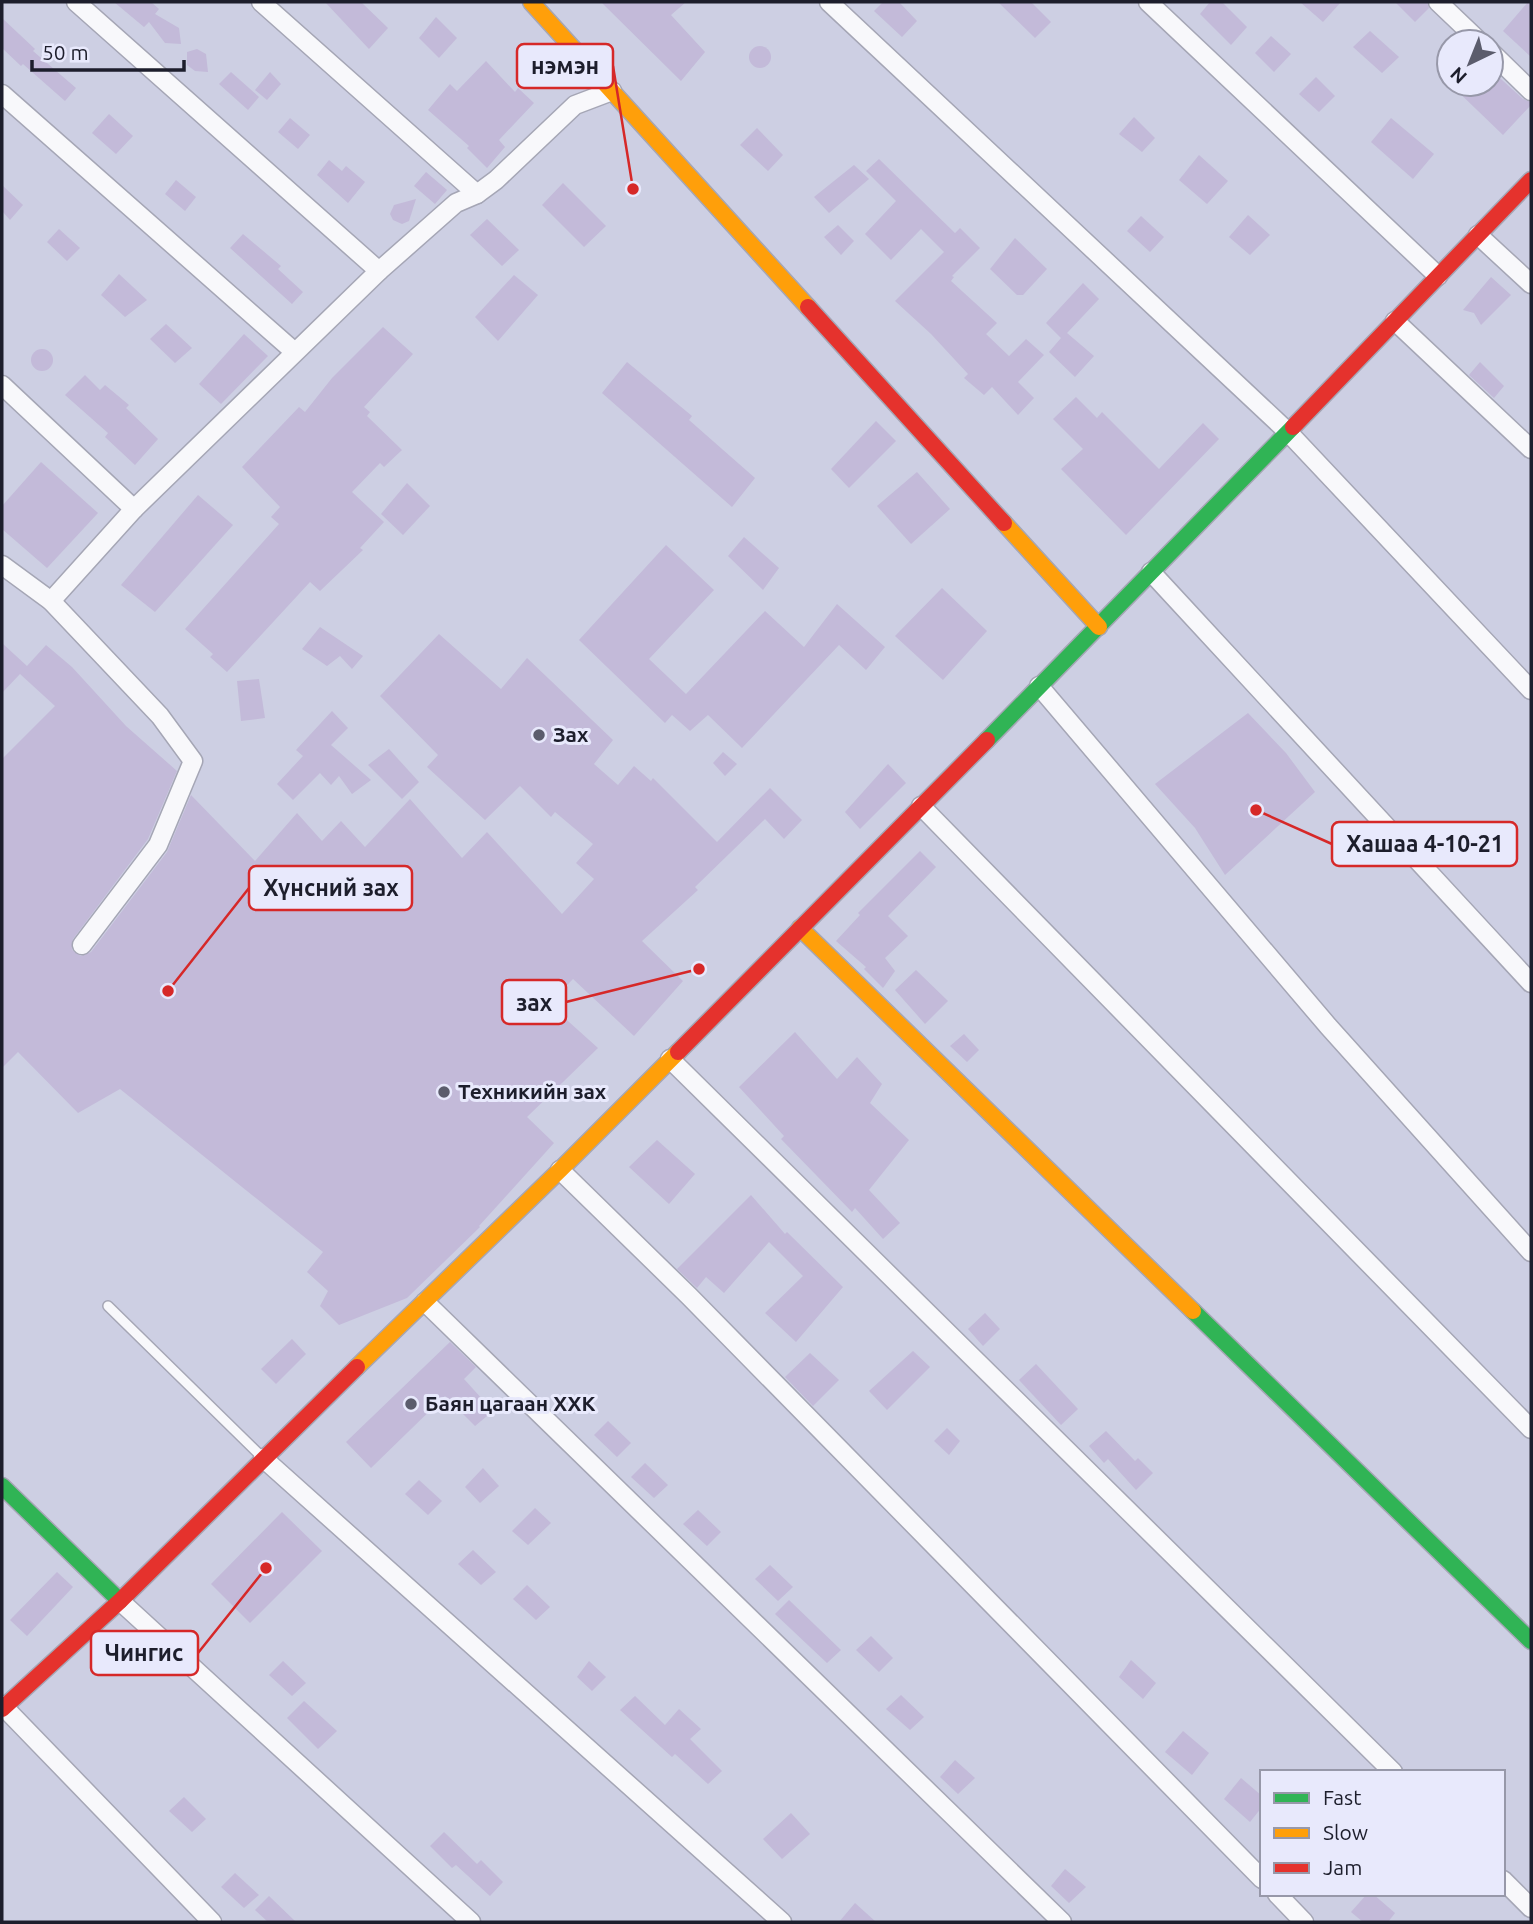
<svg xmlns="http://www.w3.org/2000/svg" width="1533" height="1924" font-family="Ubuntu,sans-serif">
  <style>
    .building { fill: #c3bad9 }
    .lines { fill: none; stroke-linecap: round; stroke-linejoin: round }
    .lane-casing { stroke: #a5a6b5; stroke-width: 12 }
    .street-casing { stroke: #a5a6b5; stroke-width: 21 }
    .fast-casing { stroke: #a5a6b5; stroke-width: 19 }
    .slow-casing { stroke: #a5a6b5; stroke-width: 19 }
    .jam-casing { stroke: #a5a6b5; stroke-width: 19 }
    .lane { stroke: #f8f8fb; stroke-width: 9 }
    .street { stroke: #f8f8fb; stroke-width: 18 }
    .fast { stroke: #30b455; stroke-width: 16 }
    .slow { stroke: #ff9f0a; stroke-width: 16 }
    .jam { stroke: #e5322d; stroke-width: 16 }
    .poi-dot { fill: #5b5c6c; stroke: #e8e9fc; stroke-width: 2.5 }
    .labels { text-anchor: middle; stroke-width: 6; stroke-linejoin: round; paint-order: stroke }
    .poi-label { font-size: 21px; font-weight: bold; fill: #1d1e2c; stroke: #e8e9fc; text-anchor: start }
    .leader { fill: none; stroke: #d62828; stroke-width: 2.5 }
    .callout-dot { fill: #d62828; stroke: #e8e9fc; stroke-width: 2.5 }
    .callout { fill: #e8e9fc; stroke: #d62828; stroke-width: 2.5 }
    .callout-label { font-size: 23px; text-anchor: middle; font-weight: bold; fill: #1d1e2c }
  </style>
  <rect width="100%" height="100%" fill="#cdcfe3"/>
  <!-- building -->
  <g class="building">
    <polygon points="114,2 151,2 159,9 155,14 179,28 181,44 165,43 149,22 144,27"/>
    <polygon points="325,2 361,2 388,28 369,49"/>
    <polygon points="601,2 686,2 671,15 705,52 681,81"/>
    <polygon points="883,2 899,2 917,21 902,37 874,11"/>
    <polygon points="998,2 1031,2 1051,22 1035,38"/>
    <polygon points="1210,2 1222,2 1247,27 1231,45 1200,14"/>
    <polygon points="1300,2 1341,2 1323,22"/>
    <polygon points="1395,2 1427,2 1429,8 1415,22"/>
    <polygon points="1528,2 1531,2 1531,57 1503,31"/>
    <polygon points="436,17 457,38 439,58 419,38"/>
    <polygon points="2,18 35,49 33,51 76,88 65,101 23,64 21,66 2,48"/>
    <polygon points="1370,31 1399,57 1382,73 1353,47"/>
    <polygon points="1271,36 1291,54 1274,72 1255,53"/>
    <circle cx="760" cy="57" r="11"/>
    <polygon points="197,49 206,54 208,72 195,71 187,65 187,52"/>
    <polygon points="486,61 515,92 518,88 534,103 499,140 505,147 487,168 467,148 469,146 428,110 450,84 457,91"/>
    <polygon points="1491,70 1523,99 1531,102 1531,105 1503,135 1450,84 1491,84"/>
    <polygon points="231,72 259,97 248,110 219,84"/>
    <polygon points="270,72 281,84 267,100 255,90"/>
    <polygon points="1316,77 1335,96 1319,112 1299,94"/>
    <polygon points="109,114 133,136 116,154 92,133"/>
    <polygon points="1134,117 1155,138 1142,152 1119,134"/>
    <polygon points="290,118 310,135 298,149 278,132"/>
    <polygon points="1391,118 1434,154 1413,179 1371,142"/>
    <polygon points="757,128 783,155 768,171 740,145"/>
    <polygon points="1199,155 1228,181 1207,204 1179,180"/>
    <polygon points="879,159 955,233 960,228 980,248 952,276 954,277 951,281 997,323 986,334 1009,356 1026,339 1044,355 1018,382 1034,398 1018,415 992,387 984,395 964,378 968,374 931,334 895,301 944,252 921,229 891,260 865,234 896,201 866,171"/>
    <polygon points="329,160 342,171 346,166 365,182 348,203 317,175"/>
    <polygon points="854,165 869,179 829,213 814,197"/>
    <polygon points="426,172 447,190 435,204 414,186"/>
    <polygon points="176,180 196,197 185,211 165,194"/>
    <polygon points="563,183 606,226 584,247 542,205"/>
    <polygon points="2,185 23,205 10,220 2,211"/>
    <polygon points="416,199 409,221 402,224 393,220 390,214 394,205"/>
    <polygon points="1248,215 1270,235 1250,255 1229,237"/>
    <polygon points="1141,216 1164,237 1150,252 1127,231"/>
    <polygon points="487,219 519,250 502,266 470,235"/>
    <polygon points="838,225 854,241 841,255 824,237"/>
    <polygon points="59,229 80,248 67,261 47,242"/>
    <polygon points="243,234 281,266 278,269 303,292 292,304 230,248"/>
    <polygon points="1015,238 1047,269 1023,295 1017,295 990,269"/>
    <polygon points="119,274 147,300 125,317 101,295"/>
    <polygon points="514,275 538,295 498,341 475,317"/>
    <polygon points="1491,277 1511,295 1481,325 1474,313 1463,310"/>
    <polygon points="1083,283 1099,299 1067,333 1094,356 1075,377 1049,352 1061,338 1046,323"/>
    <polygon points="166,324 192,348 175,363 150,339"/>
    <polygon points="383,327 413,354 364,407 370,412 367,416 402,450 384,467 380,463 352,492 384,522 360,548 363,550 320,591 310,582 227,672 210,657 213,654 185,629 279,524 271,517 280,507 242,467 299,407 305,412 332,378"/>
    <polygon points="244,334 268,356 221,404 199,384"/>
    <circle cx="42" cy="360" r="11"/>
    <polygon points="627,362 692,416 689,420 755,478 732,507 602,393"/>
    <polygon points="1480,362 1504,386 1494,398 1469,375"/>
    <polygon points="85,375 100,390 105,385 129,405 126,408 158,439 135,465 105,437 108,433 65,395"/>
    <polygon points="1076,397 1097,418 1102,412 1159,469 1203,423 1219,439 1126,535 1061,469 1083,449 1053,419"/>
    <polygon points="876,421 896,441 849,488 831,469"/>
    <polygon points="41,462 98,513 47,568 2,529 2,506"/>
    <polygon points="917,472 950,509 911,544 877,506"/>
    <polygon points="407,483 430,506 403,535 381,514"/>
    <polygon points="198,495 233,525 155,612 121,585"/>
    <polygon points="744,537 779,568 763,590 728,556"/>
    <polygon points="666,545 714,590 649,659 686,694 765,611 804,647 837,604 885,647 866,670 839,645 742,748 708,715 690,731 672,715 665,723 579,640"/>
    <polygon points="942,588 987,631 943,680 895,636"/>
    <polygon points="320,627 363,656 352,669 340,656 327,666 302,649"/>
    <polygon points="439,634 501,689 527,658 613,740 594,764 618,785 634,766 651,781 653,778 717,842 770,788 802,820 784,839 765,819 695,887 698,890 642,941 683,981 634,1036 573,979 549,1004 598,1048 527,1117 554,1143 479,1226 480,1227 407,1298 339,1325 320,1306 328,1291 307,1272 323,1252 120,1089 78,1113 18,1052 2,1068 2,759 55,706 20,674 2,693 2,643 27,666 46,645 72,667 126,726 177,771 148,839 73,939 72,950 81,956 91,952 167,852 191,795 255,861 297,813 322,841 341,821 365,847 410,799 462,858 487,832 562,914 594,879 576,863 593,844 555,812 551,817 520,786 485,820 427,767 438,755 380,696"/>
    <polygon points="259,679 265,718 241,721 237,681"/>
    <polygon points="332,711 348,728 331,745 371,780 352,794 339,776 331,785 320,773 293,800 277,784 303,756 296,750"/>
    <polygon points="1248,713 1286,753 1315,792 1225,875 1195,828 1155,784"/>
    <polygon points="389,749 419,782 402,799 368,765"/>
    <polygon points="723,752 737,764 725,776 713,763"/>
    <polygon points="888,764 906,783 860,829 845,812"/>
    <polygon points="920,851 936,867 888,916 908,936 885,958 895,971 883,988 864,969 866,967 836,941 860,915 858,913"/>
    <polygon points="916,970 948,1001 925,1024 895,990"/>
    <polygon points="795,1032 837,1079 857,1057 882,1084 870,1103 909,1140 869,1190 900,1223 883,1239 855,1208 852,1212 781,1139 784,1136 739,1087"/>
    <polygon points="964,1034 979,1050 967,1062 950,1046"/>
    <polygon points="657,1140 695,1174 669,1204 629,1167"/>
    <polygon points="751,1195 785,1234 787,1232 843,1287 796,1342 765,1313 803,1276 769,1242 724,1293 706,1277 697,1288 677,1269"/>
    <polygon points="985,1313 1000,1329 983,1346 968,1329"/>
    <polygon points="292,1339 306,1354 276,1384 261,1369"/>
    <polygon points="450,1342 476,1367 464,1379 493,1411 475,1426 445,1396 371,1468 346,1442"/>
    <polygon points="913,1351 930,1367 887,1410 869,1391"/>
    <polygon points="810,1353 839,1380 813,1406 785,1377"/>
    <polygon points="1036,1364 1078,1409 1061,1425 1019,1380"/>
    <polygon points="608,1421 631,1443 617,1457 594,1435"/>
    <polygon points="947,1428 960,1441 949,1455 934,1441"/>
    <polygon points="1106,1431 1135,1461 1138,1458 1153,1473 1136,1490 1108,1459 1104,1463 1089,1446"/>
    <polygon points="645,1463 668,1485 654,1498 631,1477"/>
    <polygon points="483,1468 499,1486 480,1503 465,1487"/>
    <polygon points="419,1480 442,1501 428,1515 405,1494"/>
    <polygon points="535,1508 551,1523 528,1545 512,1531"/>
    <polygon points="698,1510 721,1532 707,1546 683,1524"/>
    <polygon points="282,1512 322,1551 250,1623 211,1584"/>
    <polygon points="473,1550 496,1572 481,1585 458,1564"/>
    <polygon points="770,1565 793,1587 778,1601 755,1579"/>
    <polygon points="57,1572 73,1587 27,1636 10,1620"/>
    <polygon points="527,1585 550,1607 536,1620 513,1599"/>
    <polygon points="789,1600 841,1650 827,1663 775,1614"/>
    <polygon points="871,1636 893,1658 879,1672 856,1650"/>
    <polygon points="1131,1660 1156,1683 1143,1699 1119,1677"/>
    <polygon points="283,1661 306,1683 292,1696 269,1675"/>
    <polygon points="589,1661 606,1677 592,1691 577,1677"/>
    <polygon points="901,1695 924,1717 910,1730 886,1709"/>
    <polygon points="635,1696 665,1725 679,1709 701,1729 690,1739 722,1771 708,1784 675,1754 672,1757 620,1710"/>
    <polygon points="304,1701 337,1731 318,1749 287,1718"/>
    <polygon points="1183,1731 1209,1753 1192,1775 1165,1752"/>
    <polygon points="955,1760 975,1778 958,1794 940,1777"/>
    <polygon points="1241,1778 1262,1796 1262,1807 1250,1822 1224,1799"/>
    <polygon points="184,1797 206,1819 192,1832 169,1811"/>
    <polygon points="791,1813 810,1834 782,1859 763,1839"/>
    <polygon points="444,1832 477,1864 481,1860 503,1882 490,1896 456,1865 452,1868 430,1846"/>
    <polygon points="1065,1869 1086,1887 1069,1903 1051,1886"/>
    <polygon points="235,1873 259,1895 244,1908 221,1887"/>
    <polygon points="1367,1894 1373,1894 1395,1913 1388,1922 1363,1922 1351,1912"/>
    <polygon points="269,1896 296,1922 268,1922 255,1910"/>
    <polygon points="855,1903 876,1922 839,1922"/>
  </g>
  <g class="lines">
    <defs>
      <polyline id="lane" points="108,1306 262,1457"/>
      <g id="street">
        <polyline points="76,2 379,271"/>
        <polyline points="261,2 477,194"/>
        <polyline points="829,2 1288,432 1531,690"/>
        <polyline points="1148,2 1438,276"/>
        <polyline points="1438,2 1480,42"/>
        <polyline points="1491,52 1531,91"/>
        <polyline points="2,94 289,347"/>
        <polyline points="1478,235 1531,284"/>
        <polyline points="1395,321 1531,449"/>
        <polyline points="2,385 134,509"/>
        <polyline points="2,565 51,601 160,716 193,761 158,845 82,945"/>
        <polyline points="1151,572 1531,983"/>
        <polyline points="51,601 134,509 379,271 456,203 477,194 496,180 575,105 612,91"/>
        <polyline points="1039,686 1328,1026 1531,1252"/>
        <polyline points="921,806 1531,1429"/>
        <polyline points="670,1059 1393,1772"/>
        <polyline points="560,1170 689,1296 1262,1879"/>
        <polyline points="425,1302 1062,1922"/>
        <polyline points="263,1458 782,1922"/>
        <polyline points="120,1601 471,1922"/>
        <polyline points="2,1705 212,1922"/>
        <polyline points="1503,1880 1531,1908"/>
        <polyline points="1277,1894 1304,1922"/>
      </g>
      <g id="fast">
        <polyline points="987,740 1293,427"/>
        <polyline points="1193,1311 1531,1641"/>
        <polyline points="2,1486 120,1601"/>
      </g>
      <g id="slow">
        <polyline points="531,2 808,307"/>
        <polyline points="1004,523 1099,627"/>
        <polyline points="800,928 1193,1311"/>
        <polyline points="357,1367 560,1170 678,1052"/>
      </g>
      <g id="jam">
        <polyline points="808,307 1004,523"/>
        <polyline points="1293,427 1531,180"/>
        <polyline points="678,1052 987,740"/>
        <polyline points="2,1709 120,1601 357,1367"/>
      </g>
    </defs>
    <!-- lane casing -->
    <use href="#lane" class="lane-casing"/>
    <!-- street casing -->
    <use href="#street" class="street-casing"/>
    <!-- fast casing -->
    <use href="#fast" class="fast-casing"/>
    <!-- slow casing -->
    <use href="#slow" class="slow-casing"/>
    <!-- jam casing -->
    <use href="#jam" class="jam-casing"/>
    <!-- lane -->
    <use href="#lane" class="lane"/>
    <!-- street -->
    <use href="#street" class="street"/>
    <!-- fast -->
    <use href="#fast" class="fast"/>
    <!-- slow -->
    <use href="#slow" class="slow"/>
    <!-- jam -->
    <use href="#jam" class="jam"/>
  </g>
  <!-- markers -->
  <g class="poi-dot">
    <circle cx="539" cy="735" r="7"/>
    <circle cx="444" cy="1092" r="7"/>
    <circle cx="411" cy="1404" r="7"/>
  </g>
  <g class="labels">
    <!-- poi labels -->
    <g class="poi-label">
      <text x="553" y="742">Зах</text>
      <text x="458" y="1099">Техникийн зах</text>
      <text x="425" y="1411">Баян цагаан ХХК</text>
    </g>
  </g>
  <!-- callouts -->
  <path class="leader" d="M633 189L613 66M1256 810L1332 844M168 991L249 888M699 969L566 1002M266 1568L198 1653"/>
  <g class="callout-dot">
    <circle cx="633" cy="189" r="7"/>
    <circle cx="1256" cy="810" r="7"/>
    <circle cx="168" cy="991" r="7"/>
    <circle cx="699" cy="969" r="7"/>
    <circle cx="266" cy="1568" r="7"/>
  </g>
  <g class="callout">
    <rect x="517" y="44" width="96" height="44" rx="7"/>
    <rect x="1332" y="822" width="185" height="44" rx="7"/>
    <rect x="249" y="866" width="163" height="44" rx="7"/>
    <rect x="502" y="980" width="64" height="44" rx="7"/>
    <rect x="91" y="1631" width="107" height="44" rx="7"/>
  </g>
  <g class="callout-label">
    <text x="565" y="74">нэмэн</text>
    <text x="1425" y="852">Хашаа 4-10-21</text>
    <text x="331" y="896">Хүнсний зах</text>
    <text x="534" y="1011">зах</text>
    <text x="144" y="1661">Чингис</text>
  </g>
  <!-- border -->
  <rect width="1533" height="1924" fill="none" stroke="#1d1e2c" stroke-width="7"/>
  <!-- legend -->
  <rect x="1260" y="1770" width="245" height="126" fill="#e8e9fc" stroke="#9798a9" stroke-width="2"/>
  <rect x="1274" y="1793" width="35" height="10" fill="#30b455" stroke="#9798a9" stroke-width="2"/>
  <text x="1323" y="1805" font-size="21" fill="#1d1e2c">Fast</text>
  <rect x="1274" y="1828" width="35" height="10" fill="#ff9f0a" stroke="#9798a9" stroke-width="2"/>
  <text x="1323" y="1840" font-size="21" fill="#1d1e2c">Slow</text>
  <rect x="1274" y="1863" width="35" height="10" fill="#e5322d" stroke="#9798a9" stroke-width="2"/>
  <text x="1323" y="1875" font-size="21" fill="#1d1e2c">Jam</text>
  <!-- north arrow -->
  <g transform="translate(1470 63) rotate(223)"><circle r="33" fill="#e8e9fc" stroke="#9798a9" stroke-width="2"/>
  <path d="M0-5L12 26L0 18L-12 26Z" fill="#5b5c6c"/>
  <text y="-10" font-size="19" font-weight="bold" text-anchor="middle" fill="#1d1e2c">N</text>
  </g>
  <!-- scale -->
  <path d="M32 60v10h152v-10" fill="none" stroke="#1d1e2c" stroke-width="3.5"/>
  <text x="42" y="60" font-size="21" fill="#1d1e2c" stroke="#e8e9fc" stroke-width="5" paint-order="stroke">50 m</text>
</svg>
